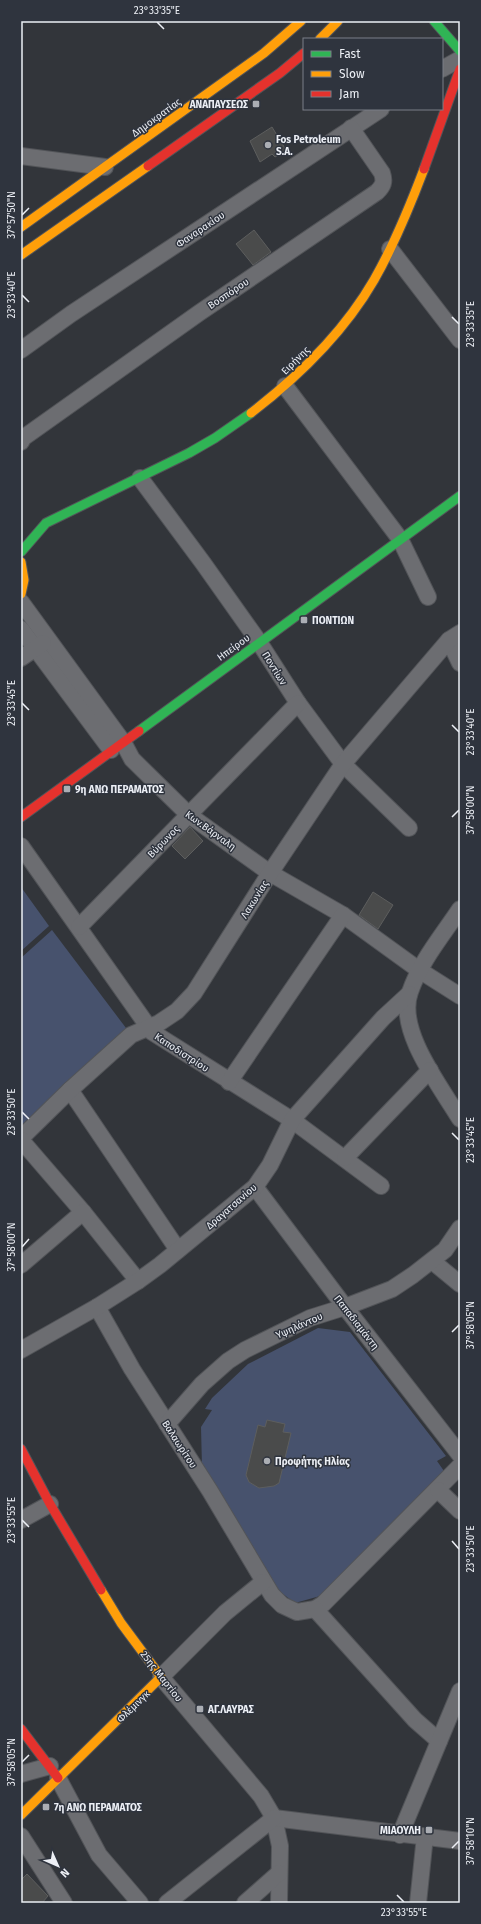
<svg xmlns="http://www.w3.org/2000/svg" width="481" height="1924" font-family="'Fira Sans',sans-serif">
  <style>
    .green { fill: #47526d }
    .building { fill: #4a4b4b; stroke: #5d5e5e }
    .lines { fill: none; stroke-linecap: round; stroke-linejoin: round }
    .street-casing { stroke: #525458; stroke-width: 18 }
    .fast-casing { stroke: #525458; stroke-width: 11 }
    .slow-casing { stroke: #525458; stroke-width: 11 }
    .jam-casing { stroke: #525458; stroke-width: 11 }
    .street { stroke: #6c6d71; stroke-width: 16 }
    .fast { stroke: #30b455; stroke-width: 9 }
    .slow { stroke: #ff9f0a; stroke-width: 9 }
    .jam { stroke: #e5322d; stroke-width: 9 }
    .ticks { fill: none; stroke: #eceff5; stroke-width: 1.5 }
    .poi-dot { fill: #abaeb4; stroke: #2f343e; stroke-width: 1.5 }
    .labels { text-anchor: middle; stroke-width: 3; stroke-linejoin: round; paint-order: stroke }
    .poi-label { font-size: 10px; font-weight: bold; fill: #eceff5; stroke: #2f343e; text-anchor: start }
    .street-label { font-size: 10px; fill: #eceff5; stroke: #2f343e }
    .neatline { fill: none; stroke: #eceff5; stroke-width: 1.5 }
    .ticks-label { font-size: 10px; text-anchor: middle; fill: #eceff5 }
  </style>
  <rect width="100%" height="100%" fill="#32353a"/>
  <!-- green -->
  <g class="green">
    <polygon points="21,887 49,926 21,951"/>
    <polygon points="52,930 126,1028 21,1132 21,958"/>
    <polygon points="318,1328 350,1332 446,1456 437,1461 444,1471 320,1596 295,1603 279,1591 202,1467 201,1427 212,1410 205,1409 212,1398 248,1364"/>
  </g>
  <!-- building -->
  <g class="building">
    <polygon points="272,127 286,150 275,157 272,154 260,162 250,141"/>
    <polygon points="254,230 271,252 253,265 236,244"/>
    <polygon points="190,827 203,841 185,859 172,846"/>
    <polygon points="373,892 393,905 378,929 359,915"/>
    <polygon points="267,1420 285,1424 283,1432 291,1433 279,1483 274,1486 259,1488 249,1482 246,1475 258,1425 265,1427"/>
    <polygon points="27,1874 48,1896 42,1903 21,1903 21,1880"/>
  </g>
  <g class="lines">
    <defs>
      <g id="street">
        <polyline points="442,69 460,59"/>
        <polyline points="21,156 105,167"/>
        <polyline points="390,249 460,340"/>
        <polyline points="21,350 71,314 381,109"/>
        <polyline points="285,386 400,539 428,597"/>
        <path d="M 21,442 L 23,438 L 199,313 L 377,192 C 383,186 385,182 382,173 L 351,128"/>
        <polyline points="140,478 203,563 259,642 298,703 343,764 409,828"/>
        <polyline points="21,602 123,742 132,759 189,815 270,873 343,915 419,970 460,996"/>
        <polyline points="21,629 111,750"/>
        <polyline points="449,640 460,663"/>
        <polyline points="21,658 43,643"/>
        <polyline points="21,846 152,1032 292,1120 381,1186"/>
        <path d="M 460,909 C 442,936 420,962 410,992 C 396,1030 441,1087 460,1119"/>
        <polyline points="79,927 298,703"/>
        <polyline points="229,1082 343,915"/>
        <polyline points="70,1090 178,1250"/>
        <polyline points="21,1138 70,1090 131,1035 159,1023 177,1011 194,993 270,873 343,764 449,640 460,633"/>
        <polyline points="21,1140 83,1212 138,1281"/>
        <polyline points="345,1158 430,1070"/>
        <polyline points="255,1187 345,1307 460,1455"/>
        <polyline points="432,1261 460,1284"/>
        <polyline points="21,1265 83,1212"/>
        <polyline points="97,1307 132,1369 210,1491 272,1595 282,1605 297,1612 315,1609 323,1604 460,1466"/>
        <polyline points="21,1350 97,1307 138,1281 160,1265 255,1187 270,1165 292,1120 383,1018 409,994"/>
        <polyline points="167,1424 202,1384 228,1361 245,1350 310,1318 345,1307 392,1289 413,1275 445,1250 460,1228"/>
        <polyline points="438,1490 460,1511"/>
        <polyline points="21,1520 50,1504"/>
        <polyline points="263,1582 225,1613 161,1677 261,1796 274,1818 280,1846 279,1903"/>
        <polyline points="315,1609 415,1720 439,1741"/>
        <polyline points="21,1774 50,1766"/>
        <polyline points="58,1778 99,1855 140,1903"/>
        <polyline points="274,1818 460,1841"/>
        <polyline points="400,1835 460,1691"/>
        <polyline points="21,1836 64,1903"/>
        <polyline points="167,1903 274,1818"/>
        <polyline points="245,1903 279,1873"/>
        <polyline points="418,1903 425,1836"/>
      </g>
      <g id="fast">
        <polyline points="434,21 460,51"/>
        <polyline points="21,552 46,523 189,453 215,438 251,413"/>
        <polyline points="139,731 460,496"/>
      </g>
      <g id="slow">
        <polyline points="320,39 338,21"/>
        <polyline points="21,227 264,53 301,21"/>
        <polyline points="21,255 148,166"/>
        <path d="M 251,413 C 299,376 344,332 374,280 C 394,245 410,206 424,169"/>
        <polyline points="21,562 24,580 21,594"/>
        <polyline points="21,1815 161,1677 121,1623 101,1590"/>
      </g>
      <g id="jam">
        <polyline points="148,166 280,73 304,53"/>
        <polyline points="424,169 460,69"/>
        <polyline points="21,817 139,731"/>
        <polyline points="21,1449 50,1504 101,1590"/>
        <polyline points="21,1729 58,1778"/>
      </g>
    </defs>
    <!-- street casing -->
    <use href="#street" class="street-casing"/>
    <!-- fast casing -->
    <use href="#fast" class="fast-casing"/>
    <!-- slow casing -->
    <use href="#slow" class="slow-casing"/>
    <!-- jam casing -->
    <use href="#jam" class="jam-casing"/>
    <!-- street -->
    <use href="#street" class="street"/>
    <!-- fast -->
    <use href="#fast" class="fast"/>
    <!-- slow -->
    <use href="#slow" class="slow"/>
    <!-- jam -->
    <use href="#jam" class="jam"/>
  </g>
  <!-- ticks -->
  <path class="ticks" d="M 157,22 L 164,29M 22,215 L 29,208M 22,295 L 29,302M 452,317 L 459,324M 22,703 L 29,710M 452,725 L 459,732M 452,817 L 459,810M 22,1112 L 29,1119M 452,1133 L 459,1140M 22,1247 L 29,1239M 452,1332 L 459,1325M 22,1520 L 29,1527M 452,1541 L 459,1549M 22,1762 L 29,1755M 452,1848 L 459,1841M 397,1895 L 404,1902"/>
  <!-- markers -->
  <g class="poi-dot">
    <rect x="252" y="100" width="8" height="8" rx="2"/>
    <circle cx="268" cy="145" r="4"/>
    <rect x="300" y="616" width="8" height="8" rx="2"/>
    <rect x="63" y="785" width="8" height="8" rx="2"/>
    <circle cx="267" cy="1461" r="4"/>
    <rect x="196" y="1705" width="8" height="8" rx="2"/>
    <rect x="42" y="1803" width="8" height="8" rx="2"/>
    <rect x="425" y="1826" width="8" height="8" rx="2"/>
  </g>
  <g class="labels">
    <!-- poi labels -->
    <g class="poi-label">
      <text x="248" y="108" text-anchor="end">ΑΝΑΠΑΥΣΕΩΣ</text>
      <text x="276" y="143">Fos Petroleum<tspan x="276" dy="12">S.A.</tspan></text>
      <text x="312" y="624">ΠΟΝΤΙΩΝ</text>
      <text x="75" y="793">9η ΑΝΩ ΠΕΡΑΜΑΤΟΣ</text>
      <text x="275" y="1465">Προφήτης Ηλίας</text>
      <text x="208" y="1713">ΑΓ.ΛΑΥΡΑΣ</text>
      <text x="54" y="1811">7η ΑΝΩ ΠΕΡΑΜΑΤΟΣ</text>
      <text x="421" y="1834" text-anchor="end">ΜΙΑΟΥΛΗ</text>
    </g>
    <!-- street labels -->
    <g class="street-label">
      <text transform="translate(156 117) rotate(-36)" y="4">Δημοκρατίας</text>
      <text transform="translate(200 229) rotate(-34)" y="4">Φαναρακίου</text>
      <text transform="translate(228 293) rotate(-34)" y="4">Βοσπόρου</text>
      <text transform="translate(295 360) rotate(-45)" y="4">Ειρήνης</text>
      <text transform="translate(233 647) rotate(-36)" y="4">Ηπείρου</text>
      <text transform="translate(275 668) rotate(58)" y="4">Ποντίων</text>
      <text transform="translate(211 830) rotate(36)" y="4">Κων.Βάρναλη</text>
      <text transform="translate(163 841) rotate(-46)" y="4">Βύρωνος</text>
      <text transform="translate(254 899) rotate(-58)" y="4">Λακωνίας</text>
      <text transform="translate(182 1052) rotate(33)" y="4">Καποδιστρίου</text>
      <text transform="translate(231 1206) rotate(-41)" y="4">Δραγατσανίου</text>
      <text transform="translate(357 1322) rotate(52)" y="4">Παπαδιαμάντη</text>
      <text transform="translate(299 1325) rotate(-24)" y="4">Υψηλάντου</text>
      <text transform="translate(180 1444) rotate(57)" y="4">Βαλαωρίτου</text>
      <text transform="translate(162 1676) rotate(52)" y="4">25ης Μαρτίου</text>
      <text transform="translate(133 1706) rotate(-44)" y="4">Φλέμινγκ</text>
    </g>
  </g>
  <!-- border -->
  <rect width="481" height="1924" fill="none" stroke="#2f343e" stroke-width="44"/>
  <!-- legend -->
  <rect x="303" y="38" width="140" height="72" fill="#2f343e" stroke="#7b7f87"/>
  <rect x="311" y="51" width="20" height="6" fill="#30b455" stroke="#7b7f87"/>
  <text x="339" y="58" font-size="12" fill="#eceff5">Fast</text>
  <rect x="311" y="71" width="20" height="6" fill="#ff9f0a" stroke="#7b7f87"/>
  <text x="339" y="78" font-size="12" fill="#eceff5">Slow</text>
  <rect x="311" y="91" width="20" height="6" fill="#e5322d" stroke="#7b7f87"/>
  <text x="339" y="98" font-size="12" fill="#eceff5">Jam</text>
  <!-- north arrow -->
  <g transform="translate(58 1866) rotate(135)" stroke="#2f343e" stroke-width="3" paint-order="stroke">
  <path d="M0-3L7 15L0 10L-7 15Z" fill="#eceff5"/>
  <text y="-6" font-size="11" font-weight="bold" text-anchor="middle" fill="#eceff5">N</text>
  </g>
  <rect x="22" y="22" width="437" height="1880" class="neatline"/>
  <g class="ticks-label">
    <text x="157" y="14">23°33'35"E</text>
    <text transform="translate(11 215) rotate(-90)" y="4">37°57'50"N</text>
    <text transform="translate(11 295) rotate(-90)" y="4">23°33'40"E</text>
    <text transform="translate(470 324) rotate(-90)" y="4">23°33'35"E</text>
    <text transform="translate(11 703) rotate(-90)" y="4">23°33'45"E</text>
    <text transform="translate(470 732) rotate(-90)" y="4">23°33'40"E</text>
    <text transform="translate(470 810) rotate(-90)" y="4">37°58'00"N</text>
    <text transform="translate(11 1112) rotate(-90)" y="4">23°33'50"E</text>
    <text transform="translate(470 1140) rotate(-90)" y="4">23°33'45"E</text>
    <text transform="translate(11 1247) rotate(-90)" y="4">37°58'00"N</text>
    <text transform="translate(470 1325) rotate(-90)" y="4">37°58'05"N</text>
    <text transform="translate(11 1520) rotate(-90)" y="4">23°33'55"E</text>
    <text transform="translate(470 1549) rotate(-90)" y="4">23°33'50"E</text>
    <text transform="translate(11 1762) rotate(-90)" y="4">37°58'05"N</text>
    <text transform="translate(470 1841) rotate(-90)" y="4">37°58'10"N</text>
    <text x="404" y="1916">23°33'55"E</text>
  </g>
</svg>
